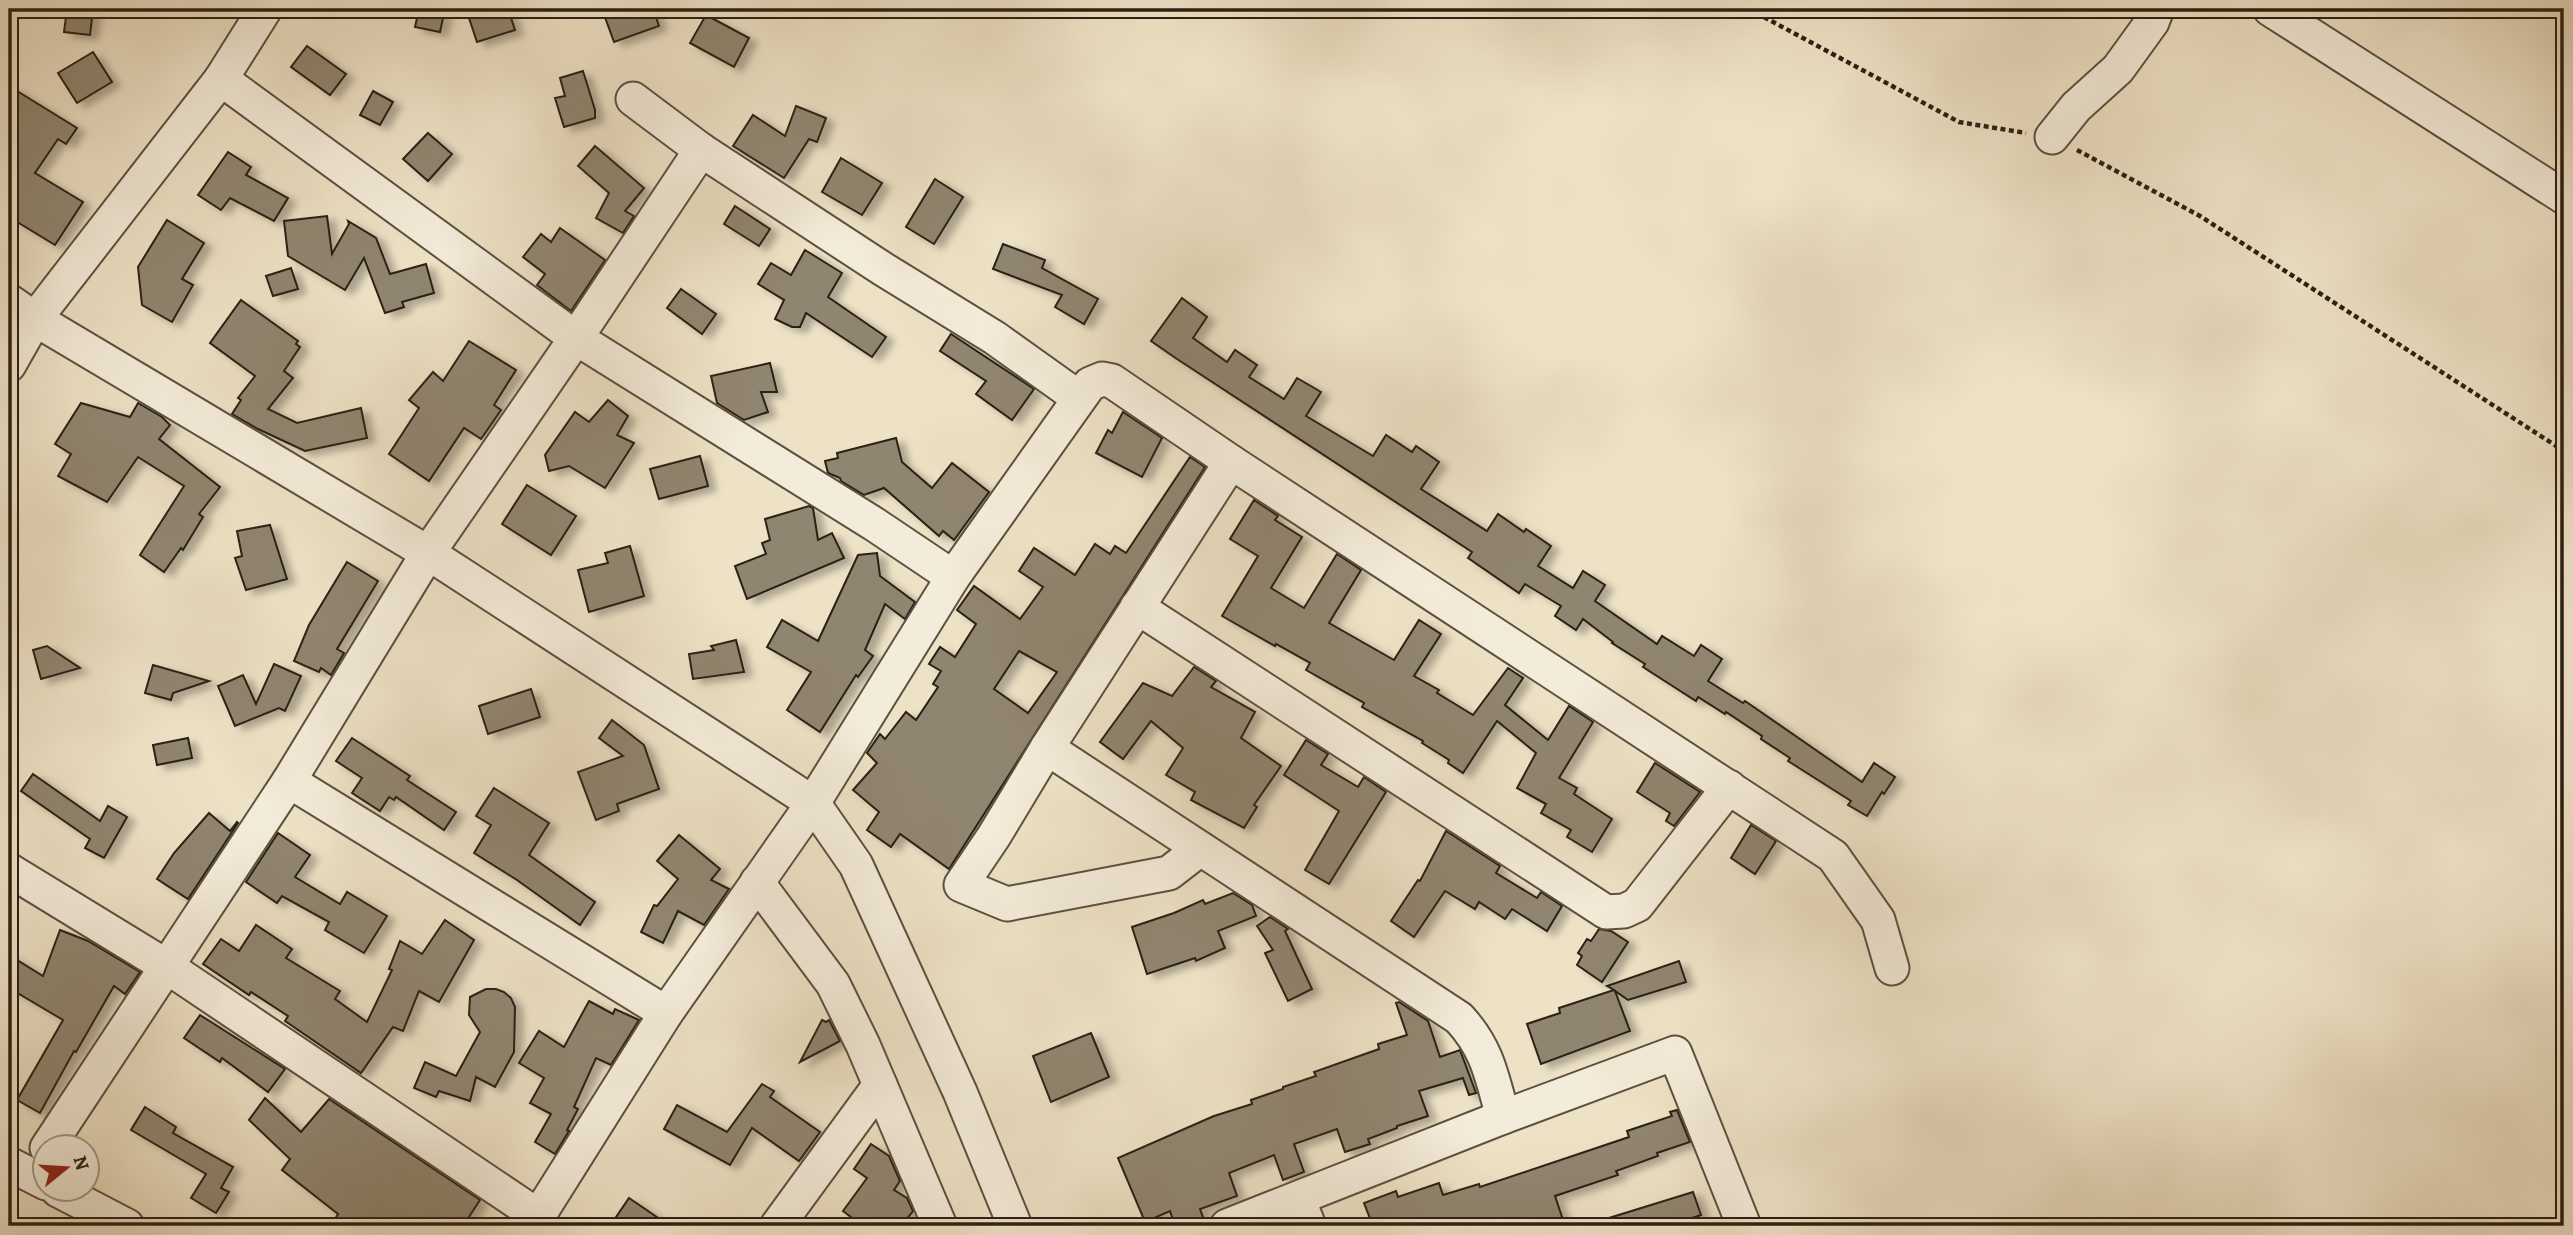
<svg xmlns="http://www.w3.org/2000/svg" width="2573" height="1235" font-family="Alegreya,serif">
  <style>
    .building { fill: #908570; stroke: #2b2013; stroke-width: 2; fill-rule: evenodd; filter: url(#shadow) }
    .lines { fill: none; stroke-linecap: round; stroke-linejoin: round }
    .minor-casing { stroke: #5c5040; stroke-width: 37 }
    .path { stroke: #2b2013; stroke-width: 4.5; stroke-dasharray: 5 3.5; stroke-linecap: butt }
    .minor { stroke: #f4ecda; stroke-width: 33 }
  </style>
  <defs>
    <filter id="shadow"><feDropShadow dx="8" dy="4.5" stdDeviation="3.5" flood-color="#0004"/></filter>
  </defs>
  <rect width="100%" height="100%" fill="#eee2c6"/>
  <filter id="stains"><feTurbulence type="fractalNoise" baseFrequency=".00286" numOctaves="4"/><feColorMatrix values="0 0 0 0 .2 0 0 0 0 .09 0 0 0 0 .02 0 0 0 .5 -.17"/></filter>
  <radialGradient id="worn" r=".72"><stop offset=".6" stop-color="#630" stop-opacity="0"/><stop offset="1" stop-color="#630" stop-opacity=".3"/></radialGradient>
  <!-- building -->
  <g class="building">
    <polygon points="67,9 93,9 90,35 64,32"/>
    <polygon points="419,9 444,13 440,32 415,27"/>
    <polygon points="466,9 508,9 515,30 477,42"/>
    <polygon points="602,9 653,9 659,26 614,42"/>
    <polygon points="706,15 749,38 734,67 690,43"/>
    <polygon points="307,46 346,74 330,95 291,67"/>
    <polygon points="93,52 112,82 77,103 58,73"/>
    <polygon points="583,71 595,110 595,118 564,127 555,98 565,96 560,78"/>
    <polygon points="9,86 77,128 66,144 58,139 35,173 83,202 55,245 9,217"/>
    <polygon points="373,91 393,102 380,125 360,115"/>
    <polygon points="796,106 826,118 817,142 809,139 784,178 733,146 753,115 785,136"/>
    <polygon points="428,133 452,154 428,181 403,159"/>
    <polygon points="595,146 644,188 625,211 634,216 623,233 596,218 609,193 578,166"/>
    <polygon points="228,152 251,167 246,175 288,198 274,221 230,198 221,210 198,195"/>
    <polygon points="841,158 882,183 862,215 822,192"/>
    <polygon points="935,179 963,197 934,244 906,227"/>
    <polygon points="735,206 770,229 759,246 724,224"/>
    <polygon points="327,216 332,254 349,224 348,221 376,238 390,274 426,264 434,293 402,302 404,307 385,313 364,258 345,290 288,256 284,221"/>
    <polygon points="167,220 204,243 182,279 193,285 172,322 142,305 138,267"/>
    <polygon points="560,228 605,260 571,311 537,285 545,274 523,257 541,234 551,242"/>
    <polygon points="1003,244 1045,260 1042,268 1098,299 1084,324 1055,307 1062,295 993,269"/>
    <polygon points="805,250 842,273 828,297 886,337 872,357 806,313 800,327 792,327 775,319 784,300 758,284 771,263 791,275"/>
    <polygon points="291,268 298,289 273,296 266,276"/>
    <polygon points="681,289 716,314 702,334 667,308"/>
    <polygon points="1182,298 1207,317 1193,338 1227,362 1235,350 1257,365 1249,377 1284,399 1297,378 1321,392 1306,416 1373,456 1386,435 1412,452 1416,446 1439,462 1421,489 1487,531 1498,514 1524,532 1526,529 1551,546 1538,566 1573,588 1583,571 1605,585 1595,601 1657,644 1662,636 1694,656 1701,645 1722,659 1708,681 1743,703 1745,701 1862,782 1874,763 1895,777 1884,794 1882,792 1867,816 1848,805 1851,801 1788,761 1790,758 1761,739 1762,736 1726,712 1725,714 1698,697 1696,701 1674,687 1643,667 1645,664 1612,643 1613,642 1583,619 1576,630 1555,616 1561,606 1525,584 1519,593 1468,558 1472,552 1177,359 1151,341"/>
    <polygon points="241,300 298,341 296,344 300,347 284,371 293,378 268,409 297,423 361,408 367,438 305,451 258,429 232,414 241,400 238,398 255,376 210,343"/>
    <polygon points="951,334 1034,389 1012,420 976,394 986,381 940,351"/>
    <polygon points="469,341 516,370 494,405 501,410 481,439 464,428 429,481 389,454 419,408 409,400 433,372 443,381"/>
    <polygon points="770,363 777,392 761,392 768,412 744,420 717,403 711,376"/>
    <polygon points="608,400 628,416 617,435 634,443 605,488 569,466 549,471 545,455 575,412 589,422"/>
    <polygon points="81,403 130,417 138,403 162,417 170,425 159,439 220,487 199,514 203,517 183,550 181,548 164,572 140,555 184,486 138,457 107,502 58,476 71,454 55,444"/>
    <polygon points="1123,412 1162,438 1142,477 1096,453 1108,430 1112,433"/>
    <polygon points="896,438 902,462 932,488 952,463 989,492 954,540 943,531 939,536 884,488 864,495 841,481 840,478 828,473 825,461 838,458 837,453"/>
    <polygon points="700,456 708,486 659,499 650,469"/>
    <path d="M 1190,457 L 1205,467 L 949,869 L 900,834 L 891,847 L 867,830 L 879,812 L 853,790 L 877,763 L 867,753 L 880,734 L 885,739 L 906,712 L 916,720 L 938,687 L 933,684 L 941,671 L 929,664 L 940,647 L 955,657 L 976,624 L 957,610 L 974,586 L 1020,619 L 1043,587 L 1019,571 L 1034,548 L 1075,575 L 1095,544 L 1110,554 L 1115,546 L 1126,553 ZM 1019,651 L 1057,672 L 1028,713 L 994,689 Z"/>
    <polygon points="527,485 576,516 551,555 502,524"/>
    <polygon points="1254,500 1278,516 1275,520 1302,537 1271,588 1304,608 1337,554 1361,570 1329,623 1394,660 1419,620 1441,634 1414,676 1439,690 1437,693 1473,715 1508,668 1523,678 1505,705 1548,740 1569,706 1593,722 1559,778 1577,788 1574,794 1612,819 1592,852 1567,837 1571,830 1541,813 1546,804 1517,788 1536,753 1497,721 1463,773 1448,763 1449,760 1422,743 1423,741 1362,707 1364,703 1306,670 1310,663 1276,644 1275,646 1222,616 1258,556 1230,539"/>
    <polygon points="809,506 813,508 818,540 832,533 844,558 747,599 735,566 766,554 762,543 770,540 765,519"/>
    <polygon points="270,525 287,579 246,590 235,558 242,556 237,531"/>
    <polygon points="630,546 644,596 589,612 578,570 608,563 605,553"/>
    <polygon points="877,553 880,576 915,602 905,619 885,604 865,650 873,656 858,677 856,675 820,732 787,710 811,672 767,647 782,620 818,641 858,555"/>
    <polygon points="347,562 378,581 337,649 344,653 331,675 321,668 319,672 294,661 309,625"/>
    <polygon points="736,640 744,672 693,679 689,654 714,650 711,646"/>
    <polygon points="47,646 80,668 41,679 33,650"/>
    <polygon points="274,664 301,676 285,711 279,708 235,726 218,686 243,675 256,704"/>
    <polygon points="153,665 209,681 173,693 171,700 145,693"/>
    <polygon points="1194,667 1216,681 1211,687 1255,712 1241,738 1281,766 1254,805 1257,807 1244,828 1191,800 1195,792 1166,775 1183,748 1151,721 1123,759 1100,742 1143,683 1172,696"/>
    <polygon points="531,689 540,717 488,734 479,706"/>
    <polygon points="612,720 644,745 659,789 617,804 619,811 596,820 578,772 623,756 599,738"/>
    <polygon points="188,738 192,758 157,765 153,745"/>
    <polygon points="352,738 410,776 407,780 456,812 444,830 396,797 394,800 389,797 380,811 352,793 362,778 336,761"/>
    <polygon points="1306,740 1328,754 1321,765 1358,787 1364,777 1386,792 1329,884 1305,870 1339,811 1284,775"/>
    <polygon points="1655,763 1700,792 1674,826 1666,821 1670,813 1637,792"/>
    <polygon points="33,774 100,821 108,806 127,817 104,858 85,848 90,839 21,791"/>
    <polygon points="494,788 549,823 529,855 595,902 580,925 517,880 474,853 491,825 476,816"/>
    <polygon points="209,813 230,831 237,822 238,823 188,899 157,879 174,853"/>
    <polygon points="1751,825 1776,841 1755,874 1731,858"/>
    <polygon points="1446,831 1500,866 1496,873 1537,898 1541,892 1562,906 1547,931 1512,909 1505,919 1479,902 1475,909 1445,891 1414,937 1391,921 1418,880 1420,881"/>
    <polygon points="278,833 310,855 295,877 340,904 347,892 387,916 364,953 325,930 329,922 282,896 277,903 246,882"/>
    <polygon points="679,835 720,869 711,880 729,889 704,925 678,911 663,943 641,932 654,905 657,906 678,879 657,861"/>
    <polygon points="1233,893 1252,905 1256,916 1218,931 1225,948 1196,961 1195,958 1147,974 1132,927 1174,913 1203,900 1205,904"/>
    <polygon points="1270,917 1288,929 1285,931 1312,989 1288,1001 1265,953 1273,950 1257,926"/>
    <polygon points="445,920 474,940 439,1002 419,991 403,1031 393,1027 361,1073 285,1021 288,1016 251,992 249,995 203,964 221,939 239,951 256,925 292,949 286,958 340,991 335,999 367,1022 392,970 389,969 400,941 422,954"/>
    <polygon points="1599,929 1611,931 1628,942 1602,982 1577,965 1582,956 1578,953 1587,939 1591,941"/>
    <polygon points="60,930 88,941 140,972 125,994 114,986 76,1052 74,1051 40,1113 17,1100 63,1020 9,988 9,955 43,976"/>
    <polygon points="1679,961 1686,982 1628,1000 1615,991 1630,1031 1541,1064 1527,1024 1560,1013 1559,1008 1614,990 1607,986"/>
    <polygon points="486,989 496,989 504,992 511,998 515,1007 514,1052 495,1087 476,1077 470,1101 439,1091 436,1097 414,1088 425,1062 456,1076 480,1032 469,1015 470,997"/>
    <polygon points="589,1001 613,1014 615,1009 639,1020 611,1065 596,1058 574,1107 578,1109 567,1130 569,1131 555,1154 535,1142 551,1114 530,1103 544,1078 519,1063 539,1031 564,1047"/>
    <polygon points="1399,1002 1428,1021 1440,1057 1460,1050 1476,1093 1469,1095 1463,1078 1419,1091 1428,1116 1397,1126 1397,1128 1368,1139 1370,1144 1345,1152 1337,1129 1294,1144 1304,1172 1283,1180 1274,1155 1229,1173 1237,1196 1200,1209 1204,1220 1186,1226 1175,1226 1170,1211 1145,1222 1118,1158 1214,1116 1252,1104 1251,1100 1283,1089 1283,1087 1316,1076 1314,1072 1379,1049 1378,1044 1407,1035 1396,1003"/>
    <polygon points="200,1015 285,1069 268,1092 222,1058 220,1062 184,1038"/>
    <polygon points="822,1020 826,1022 829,1020 840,1041 800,1062"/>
    <polygon points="1091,1033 1109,1077 1051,1102 1033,1056"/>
    <polygon points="762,1084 774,1091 770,1097 820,1132 799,1161 752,1128 730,1165 664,1129 677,1105 727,1132"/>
    <polygon points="265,1098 301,1132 329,1099 480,1200 463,1226 331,1226 338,1214 282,1170 290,1159 249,1120"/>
    <polygon points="145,1107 176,1127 173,1133 233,1167 221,1188 229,1192 216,1213 191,1198 206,1174 131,1130"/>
    <polygon points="1677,1110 1690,1142 1657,1153 1658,1156 1616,1171 1618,1175 1555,1196 1565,1226 1373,1226 1364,1203 1396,1191 1398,1197 1439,1183 1443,1195 1479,1184 1480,1187 1629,1137 1627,1131 1672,1116 1670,1112"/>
    <polygon points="871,1144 889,1156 900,1181 894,1190 907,1198 913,1211 901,1226 863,1226 843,1211 867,1178 854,1169"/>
    <polygon points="1693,1192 1701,1215 1668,1226 1597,1226 1596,1222"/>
    <polygon points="629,1198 670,1226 610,1226"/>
  </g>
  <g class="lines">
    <defs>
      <g id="minor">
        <polyline points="2270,9 2564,197"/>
        <polyline points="221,79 576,338 874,524 953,577"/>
        <polyline points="633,99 701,150 883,269 995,338 1079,398"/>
        <polyline points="2052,137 2076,107 2118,69 2152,22 2157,9"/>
        <polyline points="9,301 35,319 428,553 813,803 856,865 960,1092 1015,1226"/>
        <polyline points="9,365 35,319 221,79 265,9"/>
        <polyline points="1137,607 1606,912 1624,911 1637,905 1729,787"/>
        <path d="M 1047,748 L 1459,1018 C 1488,1049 1492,1078 1503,1117"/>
        <polyline points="289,781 666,1013"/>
        <polyline points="1200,849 1169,873 1007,904 961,885 994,836 1047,748 1231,462"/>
        <polyline points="9,870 166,966 538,1216"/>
        <polyline points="757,882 833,984 863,1045 940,1226"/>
        <polyline points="47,1148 289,781 428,553 576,338 701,150"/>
        <polyline points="9,1164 46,1183"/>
        <polyline points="58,1190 127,1226"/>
        <polyline points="1298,1199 1309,1226"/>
        <polyline points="532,1226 666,1013 813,803 953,577 1090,384 1102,379 1112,381 1231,462 1833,856 1878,920 1892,968"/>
        <polyline points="777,1226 880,1085"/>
        <polyline points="1227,1226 1503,1117 1675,1053 1744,1226"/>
      </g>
    </defs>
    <!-- minor casing -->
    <use href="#minor" class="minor-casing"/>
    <!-- path -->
    <g class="path">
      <polyline points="1749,9 1959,122 2026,133"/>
      <polyline points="2077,150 2200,216 2564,451"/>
    </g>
    <!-- minor -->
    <use href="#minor" class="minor"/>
  </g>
  <!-- margin -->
  <rect width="2573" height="1235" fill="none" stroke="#eee2c6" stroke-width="35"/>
  <rect x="10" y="10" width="2552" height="1214" fill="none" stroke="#2b2013" stroke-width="3.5"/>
  <rect x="18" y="18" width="2538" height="1200" fill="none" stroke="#2b2013" stroke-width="2"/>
  <!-- north arrow -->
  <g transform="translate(66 1168) rotate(72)"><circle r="33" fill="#f4ecda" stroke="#a49a8a" stroke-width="2"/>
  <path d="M0-5L12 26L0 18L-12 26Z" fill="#8f2418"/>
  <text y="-10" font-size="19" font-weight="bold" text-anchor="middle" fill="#2b2013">N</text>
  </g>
  <rect width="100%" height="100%" filter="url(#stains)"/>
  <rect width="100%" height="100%" fill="url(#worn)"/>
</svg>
